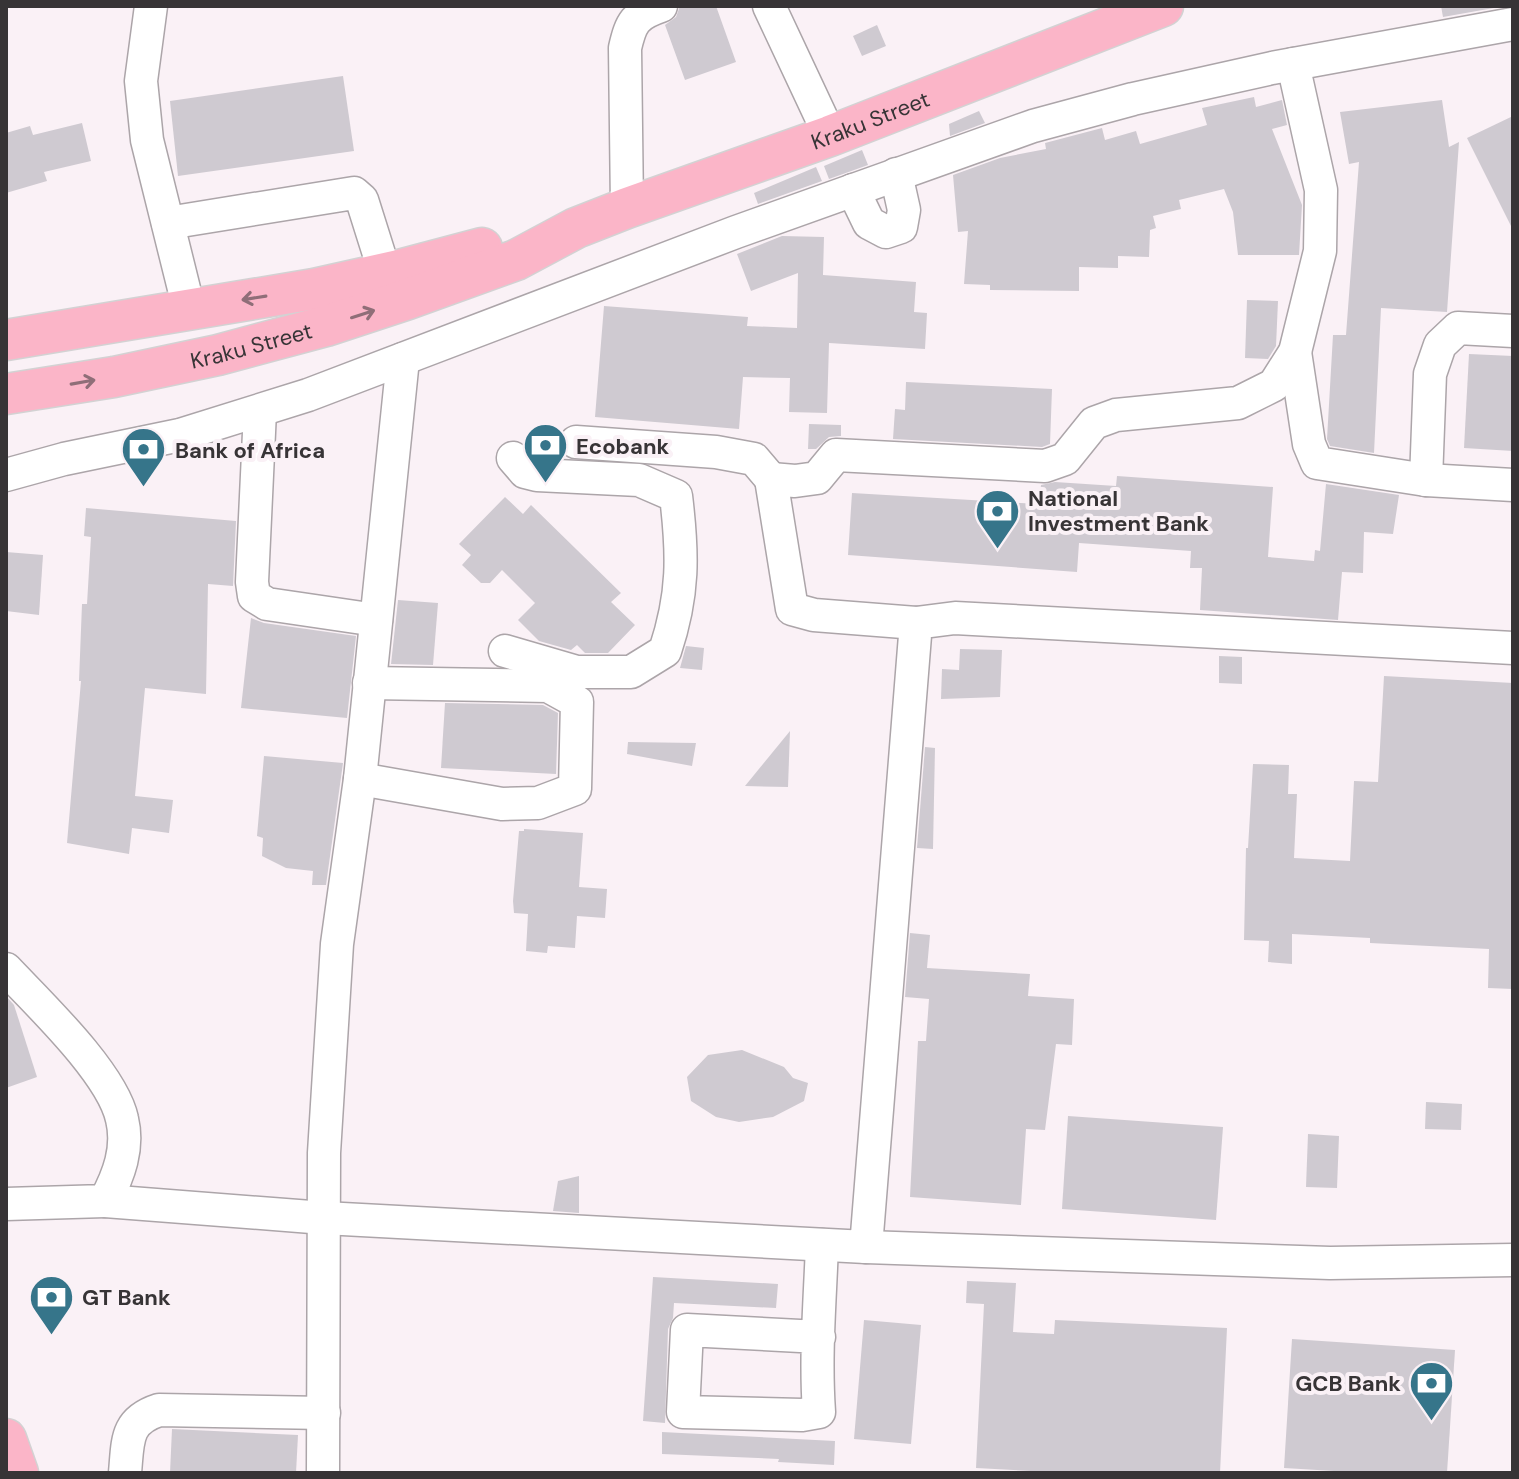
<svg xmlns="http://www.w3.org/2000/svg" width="1519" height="1479" font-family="'DM Sans',sans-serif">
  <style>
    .building { fill: #cfcad1 }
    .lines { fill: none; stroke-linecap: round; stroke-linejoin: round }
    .minor-casing { stroke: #aca5a9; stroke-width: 35 }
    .major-casing { stroke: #d3d2d3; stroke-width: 43 }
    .minor { stroke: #fff; stroke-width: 32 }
    .major { stroke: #fbb5c8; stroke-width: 40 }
    .oneway { stroke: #8f6e78 }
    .labels { text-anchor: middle; stroke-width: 8; stroke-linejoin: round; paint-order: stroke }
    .street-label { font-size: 22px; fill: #373436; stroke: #faf1f6 }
    .poi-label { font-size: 22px; font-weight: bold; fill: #373436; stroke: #faf1f6; text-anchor: start }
  </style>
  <rect width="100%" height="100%" fill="#faf1f6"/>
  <!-- building -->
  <g class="building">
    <polygon points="680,6 716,6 736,62 685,80 665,25 676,17"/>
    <polygon points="1441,6 1505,6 1443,17"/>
    <polygon points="877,25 886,46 862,56 853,36"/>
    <polygon points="343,76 354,151 178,176 170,101"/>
    <polygon points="1254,97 1256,107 1282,100 1287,125 1272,129 1302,205 1299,255 1238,255 1233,212 1224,189 1179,200 1181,209 1153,216 1156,228 1150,230 1149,257 1118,256 1118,268 1079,267 1079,291 990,290 990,285 964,284 968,231 958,232 953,175 1000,158 1046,149 1045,143 1102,128 1105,140 1136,131 1140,144 1207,125 1202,108"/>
    <polygon points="1442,100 1449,147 1459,142 1447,312 1381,308 1374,453 1330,446 1327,439 1333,335 1346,335 1359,162 1349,164 1340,112"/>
    <polygon points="979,111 985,123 950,136 949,124"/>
    <polygon points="1513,116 1513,230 1467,138"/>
    <polygon points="82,123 91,161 44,172 47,181 6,193 6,133 30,126 33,135"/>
    <polygon points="862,150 868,165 829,179 824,166"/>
    <polygon points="816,167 822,181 758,204 754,193"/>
    <polygon points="782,236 824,237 823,275 916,282 914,312 927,313 925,349 829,343 827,413 789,412 790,378 743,377 739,429 595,417 604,306 748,317 747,326 797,328 798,273 751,291 737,254"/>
    <polygon points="1247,300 1278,301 1276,346 1268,359 1245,358"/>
    <polygon points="1469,354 1513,356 1513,451 1464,448"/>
    <polygon points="906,382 1052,389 1050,444 1042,447 893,439 895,409 905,410"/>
    <polygon points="809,424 841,425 841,436 829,437 816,449 808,449"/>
    <polygon points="1117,476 1273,487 1268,557 1314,561 1315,550 1320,551 1326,484 1399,495 1393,534 1364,532 1363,573 1342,572 1338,620 1200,610 1202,568 1190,568 1191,551 1079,543 1077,572 848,555 852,493 1039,504 1041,485 1055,482 1116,486"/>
    <polygon points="505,497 523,514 531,505 621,593 611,602 635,625 608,653 585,653 577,645 571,650 539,641 518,620 535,603 502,570 490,583 481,583 462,565 471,555 459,544"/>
    <polygon points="86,508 236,521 233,586 208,584 206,694 145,688 135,796 173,800 169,833 132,828 129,854 67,843 81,681 79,681 82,604 87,604 91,537 84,536"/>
    <polygon points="6,552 43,555 39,615 6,611"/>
    <polygon points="398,600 438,603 433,665 391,664"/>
    <polygon points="251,618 264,623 356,636 347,718 241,708"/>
    <polygon points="686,646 704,648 702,670 680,668"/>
    <polygon points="960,649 1002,650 1000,697 941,699 942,669 959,670"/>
    <polygon points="1219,656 1242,657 1242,684 1219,683"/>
    <polygon points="1384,676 1513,683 1513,989 1488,988 1489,949 1370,943 1370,938 1292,934 1292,964 1268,962 1269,941 1244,940 1246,848 1248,848 1253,764 1289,765 1288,794 1297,794 1294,858 1350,861 1354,781 1378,782"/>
    <polygon points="445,703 543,705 558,713 556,774 441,768"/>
    <polygon points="790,731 788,787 745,786"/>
    <polygon points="628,742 696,743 692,766 627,754"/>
    <polygon points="925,747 935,748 933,849 917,848"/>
    <polygon points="264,756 343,763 326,885 312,885 313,871 286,868 262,856 263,838 257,836"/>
    <polygon points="524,829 583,833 579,887 607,889 605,918 577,916 575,948 548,946 547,953 526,951 528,914 514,913 513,901 519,831 524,831"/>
    <polygon points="910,933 930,935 927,968 1030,974 1028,996 1074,999 1072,1045 1056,1044 1045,1130 1026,1129 1021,1205 910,1197 918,1041 926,1041 929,999 905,997"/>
    <polygon points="6,996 14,1005 37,1077 6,1088"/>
    <polygon points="742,1050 784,1067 793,1078 808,1083 804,1101 773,1117 739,1122 716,1117 691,1101 687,1077 708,1055"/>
    <polygon points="1426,1102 1462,1104 1461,1130 1425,1129"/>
    <polygon points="1068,1116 1223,1127 1216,1220 1062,1209"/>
    <polygon points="1308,1134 1339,1136 1337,1188 1306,1187"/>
    <polygon points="579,1176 579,1213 553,1211 558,1181"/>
    <polygon points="653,1277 778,1284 776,1308 674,1303 673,1318 668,1329 665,1423 643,1421"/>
    <polygon points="967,1281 1016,1283 1013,1332 1054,1334 1055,1320 1227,1328 1220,1473 1069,1473 976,1468 984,1304 966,1303"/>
    <polygon points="864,1320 921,1325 911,1444 854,1439"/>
    <polygon points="1292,1339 1455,1350 1447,1473 1367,1473 1284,1468"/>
    <polygon points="172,1429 298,1435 296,1473 170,1473"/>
    <polygon points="662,1432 835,1441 834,1465 778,1462 779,1459 662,1454"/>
  </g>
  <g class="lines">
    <defs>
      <g id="minor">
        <polyline points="151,6 141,81 147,140 189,309"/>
        <polyline points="769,6 830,136"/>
        <polyline points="853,190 869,223 886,232 901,227 904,210 896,174"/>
        <path d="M 627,208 L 625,48 C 631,22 635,15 661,6"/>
        <polyline points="168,223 354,193 362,200 385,273"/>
        <polyline points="1295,352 1309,444 1317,463 1426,480 1513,485"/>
        <polyline points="260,411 252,582 254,596 267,604 376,620"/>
        <polyline points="576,442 716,452 754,459 771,479"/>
        <polyline points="6,475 64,459 180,435 308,395 736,232 1033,126 1133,99 1272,68 1513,24"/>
        <polyline points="1426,480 1430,374 1440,345 1458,328 1513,331"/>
        <polyline points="916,623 814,615 792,609 771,479 795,481 817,478 836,455 1045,466 1065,459 1094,423 1116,415 1238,403 1274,385 1295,352 1320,251 1321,190 1293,64"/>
        <path d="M 505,651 L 577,672 L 631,672 L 665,651 C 684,594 683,554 676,496 L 639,480 L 537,475 L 525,472 L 513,458"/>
        <polyline points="360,779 502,804 538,803 575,789 577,702 548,686 369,683"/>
        <path d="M 6,969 C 39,1004 112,1073 122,1119 C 129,1148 119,1175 105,1201 L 6,1204"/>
        <polyline points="105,1201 324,1218 866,1247 916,623 955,618 1513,648"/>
        <polyline points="866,1247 1330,1263 1513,1260"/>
        <path d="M 819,1337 L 687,1330 L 683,1412 L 802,1415 L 819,1412 C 815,1356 820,1300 822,1245"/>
        <path d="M 125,1473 C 128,1441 125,1421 159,1410 L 324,1413"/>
        <polyline points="323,1473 324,1153 337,944 360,779 403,359"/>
      </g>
      <g id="major">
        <polyline points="6,340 314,289 399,270 482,248"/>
        <path id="s1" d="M 6,394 L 114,377 L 218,355 L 326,326 L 408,299 L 516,260 L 576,228 L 627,208 L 830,136 L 1163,6"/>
        <polyline points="6,1439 18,1473"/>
      </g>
    </defs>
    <!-- minor casing -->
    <use href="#minor" class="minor-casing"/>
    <!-- major casing -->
    <use href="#major" class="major-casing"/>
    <!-- minor -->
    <use href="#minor" class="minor"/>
    <!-- major -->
    <use href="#major" class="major"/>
  </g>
  <!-- one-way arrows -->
  <defs><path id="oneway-shaft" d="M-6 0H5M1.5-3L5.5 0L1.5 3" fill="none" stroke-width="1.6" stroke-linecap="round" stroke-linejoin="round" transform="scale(2)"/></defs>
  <g class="oneway">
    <use href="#oneway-shaft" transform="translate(254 298) rotate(171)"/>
    <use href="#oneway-shaft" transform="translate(363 314) rotate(-18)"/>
    <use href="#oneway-shaft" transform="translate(83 382) rotate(-10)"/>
  </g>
  <!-- icons -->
  <defs>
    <symbol id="bank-pin" viewBox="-11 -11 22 30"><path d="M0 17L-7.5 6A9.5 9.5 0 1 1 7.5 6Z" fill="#36758a" stroke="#faf1f6"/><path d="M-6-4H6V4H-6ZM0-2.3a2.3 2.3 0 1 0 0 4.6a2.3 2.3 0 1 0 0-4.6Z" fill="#fff"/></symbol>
  </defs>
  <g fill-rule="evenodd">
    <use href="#bank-pin" x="520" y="420" width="51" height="69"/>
    <use href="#bank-pin" x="118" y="424" width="51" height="69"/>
    <use href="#bank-pin" x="972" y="486" width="51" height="69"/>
    <use href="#bank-pin" x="26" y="1272" width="51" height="69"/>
    <use href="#bank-pin" x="1406" y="1358" width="51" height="69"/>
  </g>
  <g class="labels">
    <!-- street labels -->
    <g class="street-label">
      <text dy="8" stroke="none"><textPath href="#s1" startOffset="910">Kraku Street</textPath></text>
      <text dy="8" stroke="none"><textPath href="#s1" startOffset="250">Kraku Street</textPath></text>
    </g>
    <!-- poi labels -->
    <g class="poi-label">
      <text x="576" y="454">Ecobank</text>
      <text x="175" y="458">Bank of Africa</text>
      <text x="1028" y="506">National<tspan x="1028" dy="25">Investment Bank</tspan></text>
      <text x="82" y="1305">GT Bank</text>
      <text x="1401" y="1391" text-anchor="end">GCB Bank</text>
    </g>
  </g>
  <!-- border -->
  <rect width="1519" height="1479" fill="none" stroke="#373436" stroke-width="16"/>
</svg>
